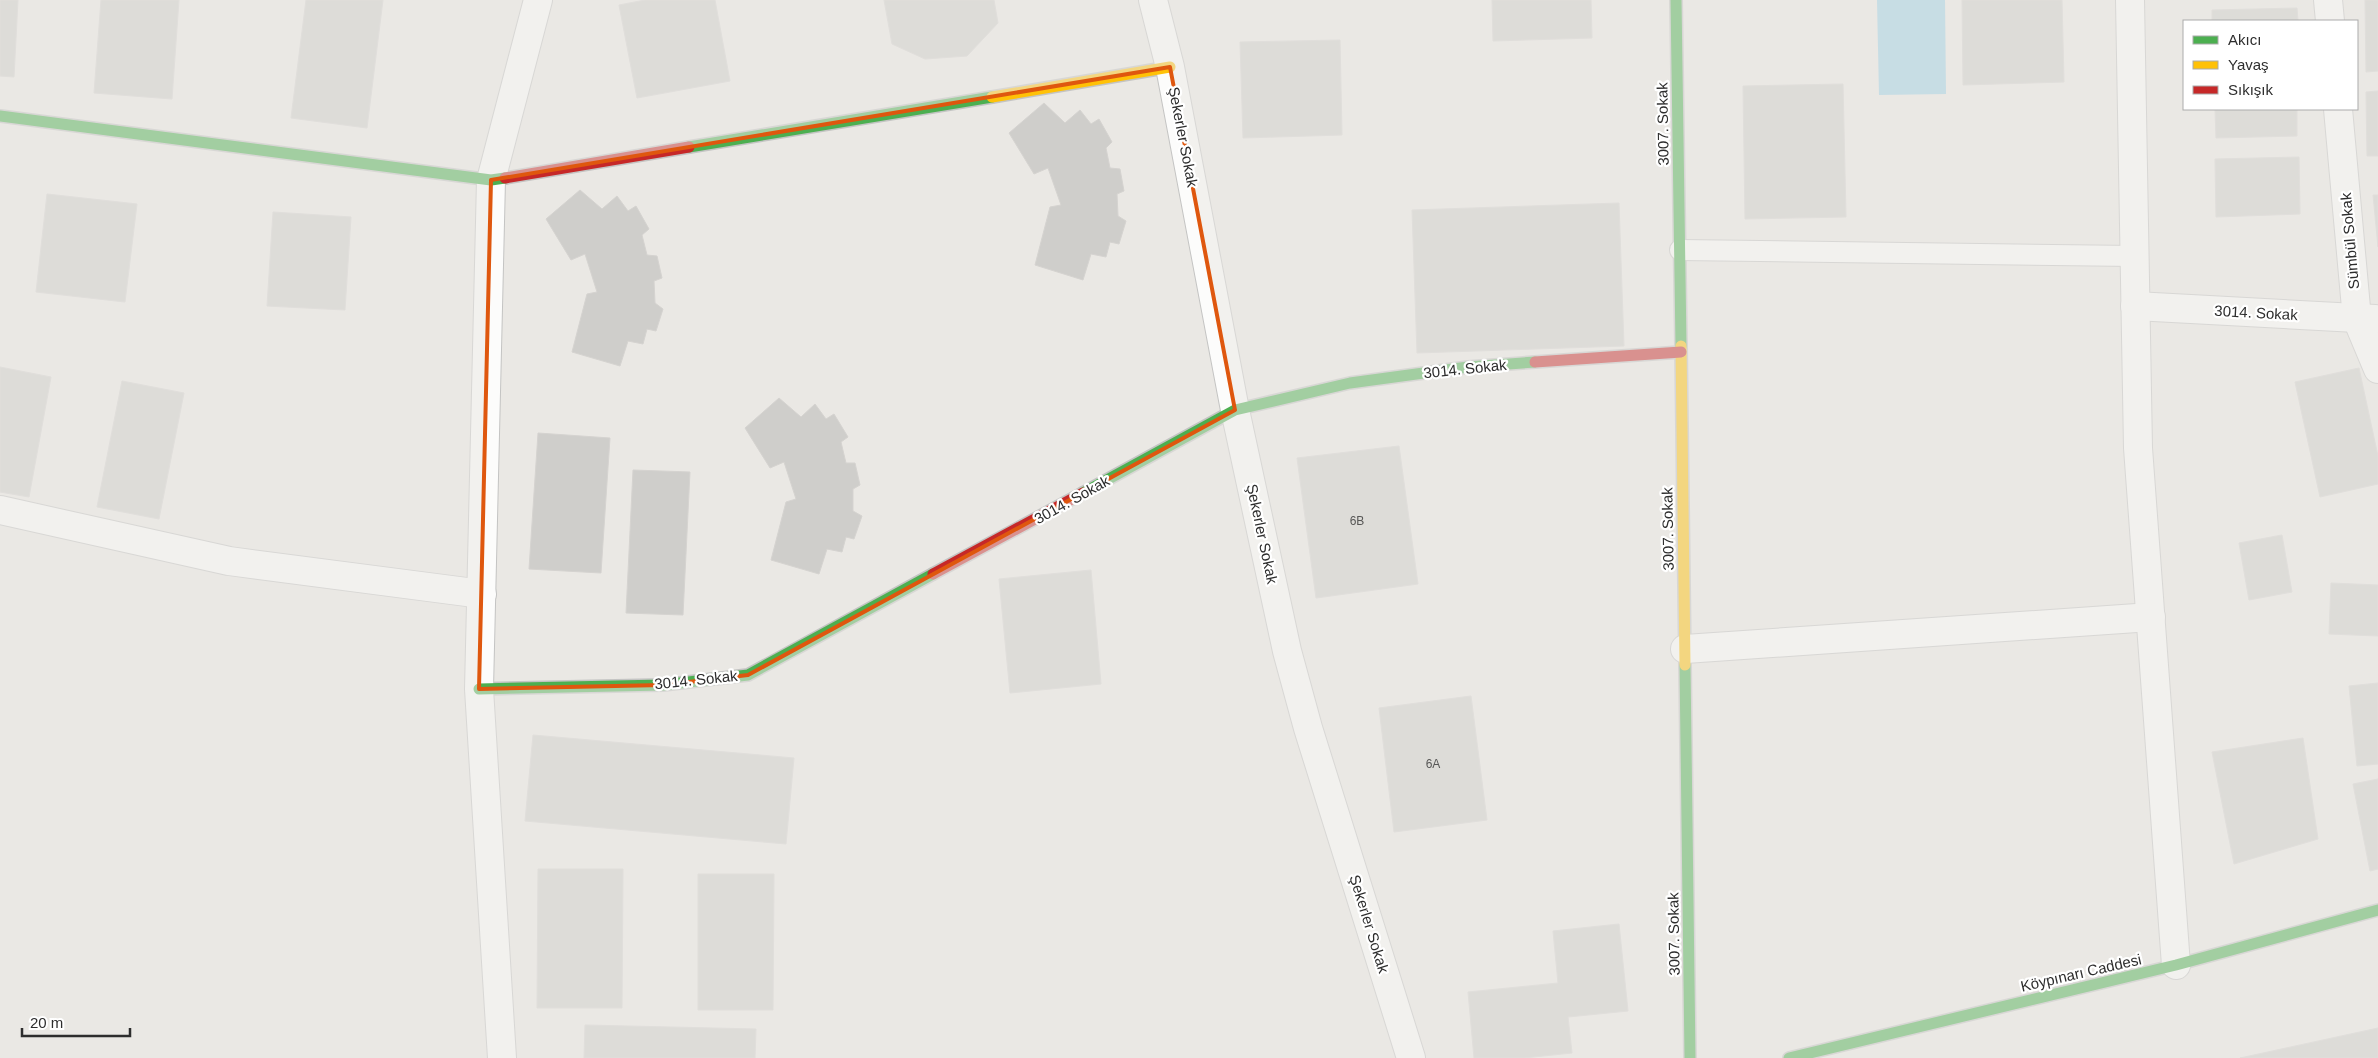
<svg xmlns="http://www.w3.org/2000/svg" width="2378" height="1058" font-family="Helvetica,sans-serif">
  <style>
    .water { fill: #9ed0e5 }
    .building { fill: #cfcecb; stroke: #d5d3d0 }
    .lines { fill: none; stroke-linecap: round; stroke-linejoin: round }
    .lane-casing { stroke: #c4c4c3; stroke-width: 22 }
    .street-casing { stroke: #c4c4c3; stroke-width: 30 }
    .fast-casing { stroke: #c4c4c3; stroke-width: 14 }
    .slow-casing { stroke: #c4c4c3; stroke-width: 14 }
    .jam-casing { stroke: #c4c4c3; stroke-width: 14 }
    .lane { stroke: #fcfcfb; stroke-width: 20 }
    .street { stroke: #fcfcfb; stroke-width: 28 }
    .fast { stroke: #4caf50; stroke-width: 11 }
    .slow { stroke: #ffc107; stroke-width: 11 }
    .jam { stroke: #c62828; stroke-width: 11 }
    .marked { fill: none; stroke: #df570e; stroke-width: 4; stroke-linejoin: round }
    .labels { text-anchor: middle; stroke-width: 4.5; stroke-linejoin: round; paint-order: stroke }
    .number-label { font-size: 12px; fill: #575756 }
    .street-label { font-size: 15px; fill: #2d2d2d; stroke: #fff }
  </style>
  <rect width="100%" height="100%" fill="#eae8e4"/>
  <!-- water -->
  <polygon class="water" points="1877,0 1945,0 1946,94 1879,95"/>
  <!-- building -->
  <g class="building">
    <polygon points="0,0 18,0 14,77 0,76"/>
    <polygon points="101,0 179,0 172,99 94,93"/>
    <polygon points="306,0 383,0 367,128 291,118"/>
    <polygon points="645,0 715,0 730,81 637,98 619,5"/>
    <polygon points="884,0 994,0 998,23 967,56 925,59 892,44"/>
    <polygon points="1492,0 1591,0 1592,38 1493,41"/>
    <polygon points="1962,0 2062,0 2064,82 1963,85"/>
    <polygon points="2365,0 2378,0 2378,71 2366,72"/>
    <polygon points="2297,8 2298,21 2212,21 2212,10"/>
    <polygon points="1340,40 1342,135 1243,138 1240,42"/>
    <polygon points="1843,84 1846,217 1745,219 1743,86"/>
    <polygon points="2378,91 2378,156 2367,156 2366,92"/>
    <polygon points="1044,103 1065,123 1080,110 1091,124 1099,119 1112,142 1106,148 1110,168 1120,169 1124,191 1117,194 1118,216 1126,221 1119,244 1110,242 1106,257 1091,254 1083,280 1035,265 1050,207 1061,205 1048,168 1034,174 1009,133"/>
    <polygon points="2215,109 2297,109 2297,136 2216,138"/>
    <polygon points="2299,157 2300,214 2216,217 2215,159"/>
    <polygon points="580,190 602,209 617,196 628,211 636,206 649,229 642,235 647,255 657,256 662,278 654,281 655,303 663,309 656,331 647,329 643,344 628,341 620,366 572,352 587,294 597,292 585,254 571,260 546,219"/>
    <polygon points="47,194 137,204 125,302 36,292"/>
    <polygon points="2373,195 2378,195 2378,247"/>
    <polygon points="1619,203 1624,346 1417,353 1412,210"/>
    <polygon points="273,212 351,217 345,310 267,306"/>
    <polygon points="0,367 51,377 29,497 0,492"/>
    <polygon points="2359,368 2378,456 2378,484 2320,497 2295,382"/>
    <polygon points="122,381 184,393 159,519 97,507"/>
    <polygon points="779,398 801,417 815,404 826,419 834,414 848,437 841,442 846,463 855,463 860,485 853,489 853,511 862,516 854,539 846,537 842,552 827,549 819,574 771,560 786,502 796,499 784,462 770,468 745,428"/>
    <polygon points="538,433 610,438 601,573 529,569"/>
    <polygon points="1399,446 1418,584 1316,598 1297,458"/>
    <polygon points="633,470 690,472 683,615 626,613"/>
    <polygon points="2282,535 2292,592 2249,600 2239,543"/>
    <polygon points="1091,570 1101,684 1010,693 999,579"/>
    <polygon points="2331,583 2378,585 2378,636 2329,634"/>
    <polygon points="2378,683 2378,764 2357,766 2349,686"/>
    <polygon points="1471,696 1487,820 1394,832 1379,708"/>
    <polygon points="533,735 794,758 786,844 525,821"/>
    <polygon points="2303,738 2318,839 2234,864 2212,752"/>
    <polygon points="2378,779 2378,869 2370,871 2353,784"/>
    <polygon points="538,869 623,869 622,1008 537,1008"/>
    <polygon points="698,874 774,874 773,1010 698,1010"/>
    <polygon points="1619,924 1628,1011 1568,1017 1572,1053 1524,1058 1474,1058 1468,992 1558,983 1553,931"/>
    <polygon points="585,1025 756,1029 755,1058 584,1058"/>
    <polygon points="2378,1028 2378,1058 2240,1058"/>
  </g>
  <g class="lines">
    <defs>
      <polyline id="lane" points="1680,250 2134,256"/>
      <g id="street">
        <polyline points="1153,0 1170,67 1235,410 1287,651 1308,728 1411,1058"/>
        <polyline points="2130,0 2138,448 2176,965"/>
        <polyline points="2328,0 2330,21"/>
        <polyline points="2338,109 2357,319 2378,369"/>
        <polyline points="2135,306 2375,319"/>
        <polyline points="0,510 229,561 482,594"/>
        <polyline points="1685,649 2151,617"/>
        <polyline points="502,1058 479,689 491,180 538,0"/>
      </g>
      <g id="fast">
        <polyline points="1676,0 1681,346"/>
        <polyline points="0,116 491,180 505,178"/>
        <polyline points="689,147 992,97"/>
        <polyline points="1083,493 1235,410 1350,383 1468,367 1535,362"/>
        <polyline points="1685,665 1690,1058"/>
        <polyline points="479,689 663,685 748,675 933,574"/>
        <polyline points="1789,1058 2176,965 2378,910"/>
      </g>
      <g id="slow">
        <polyline points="992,97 1170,67"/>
        <polyline points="1681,346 1685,665"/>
      </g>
      <g id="jam">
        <polyline points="505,178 689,147"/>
        <polyline points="1535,362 1681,352"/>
        <polyline points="933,574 1083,493"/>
      </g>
    </defs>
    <!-- lane casing -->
    <use href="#lane" class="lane-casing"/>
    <!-- street casing -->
    <use href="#street" class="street-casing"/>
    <!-- fast casing -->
    <use href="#fast" class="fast-casing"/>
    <!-- slow casing -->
    <use href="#slow" class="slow-casing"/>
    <!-- jam casing -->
    <use href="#jam" class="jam-casing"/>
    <!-- lane -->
    <use href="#lane" class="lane"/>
    <!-- street -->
    <use href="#street" class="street"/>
    <!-- fast -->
    <use href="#fast" class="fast"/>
    <!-- slow -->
    <use href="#slow" class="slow"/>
    <!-- jam -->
    <use href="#jam" class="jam"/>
  </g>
  <!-- marked area -->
  <path d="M0 0H2378V1058H0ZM 1170,67 L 1235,410 L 748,675 L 663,685 L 479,689 L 491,180 Z" fill="#eae8e4" fill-opacity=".55" fill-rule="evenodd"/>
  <path class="marked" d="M 1170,67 L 1235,410 L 748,675 L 663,685 L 479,689 L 491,180 Z"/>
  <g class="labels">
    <!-- number labels -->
    <g class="number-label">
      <text x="1357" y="525">6B</text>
      <text x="1433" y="768">6A</text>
    </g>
    <!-- street labels -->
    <g class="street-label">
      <text transform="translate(1663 124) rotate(-91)" y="5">3007. Sokak</text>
      <text transform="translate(1183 137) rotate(79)" y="5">Şekerler Sokak</text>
      <text transform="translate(2350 241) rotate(-95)" y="5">Sümbül Sokak</text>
      <text transform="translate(2256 313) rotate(3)" y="5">3014. Sokak</text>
      <text transform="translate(1465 369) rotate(-6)" y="5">3014. Sokak</text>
      <text transform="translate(1072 500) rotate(-29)" y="5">3014. Sokak</text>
      <text transform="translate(1668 529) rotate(-91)" y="5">3007. Sokak</text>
      <text transform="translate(1262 534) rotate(78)" y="5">Şekerler Sokak</text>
      <text transform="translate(696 680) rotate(-6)" y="5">3014. Sokak</text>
      <text transform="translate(1369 924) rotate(73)" y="5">Şekerler Sokak</text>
      <text transform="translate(1674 934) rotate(-91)" y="5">3007. Sokak</text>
      <text transform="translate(2081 973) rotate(-13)" y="5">Köypınarı Caddesi</text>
    </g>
  </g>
  <!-- legend -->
  <rect x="2183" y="20" width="175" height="90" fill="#ffffff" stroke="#ababab"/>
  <rect x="2193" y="36" width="25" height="8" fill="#4caf50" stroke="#ababab"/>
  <text x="2228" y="45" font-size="15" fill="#2d2d2d">Akıcı</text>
  <rect x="2193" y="61" width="25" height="8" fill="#ffc107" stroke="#ababab"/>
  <text x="2228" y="70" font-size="15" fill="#2d2d2d">Yavaş</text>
  <rect x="2193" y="86" width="25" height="8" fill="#c62828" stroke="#ababab"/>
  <text x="2228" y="95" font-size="15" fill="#2d2d2d">Sıkışık</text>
  <!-- scale -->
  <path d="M22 1028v8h108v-8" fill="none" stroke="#2d2d2d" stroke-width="2.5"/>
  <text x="30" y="1028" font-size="15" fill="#2d2d2d" stroke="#ffffff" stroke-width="4" paint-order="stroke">20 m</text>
</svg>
